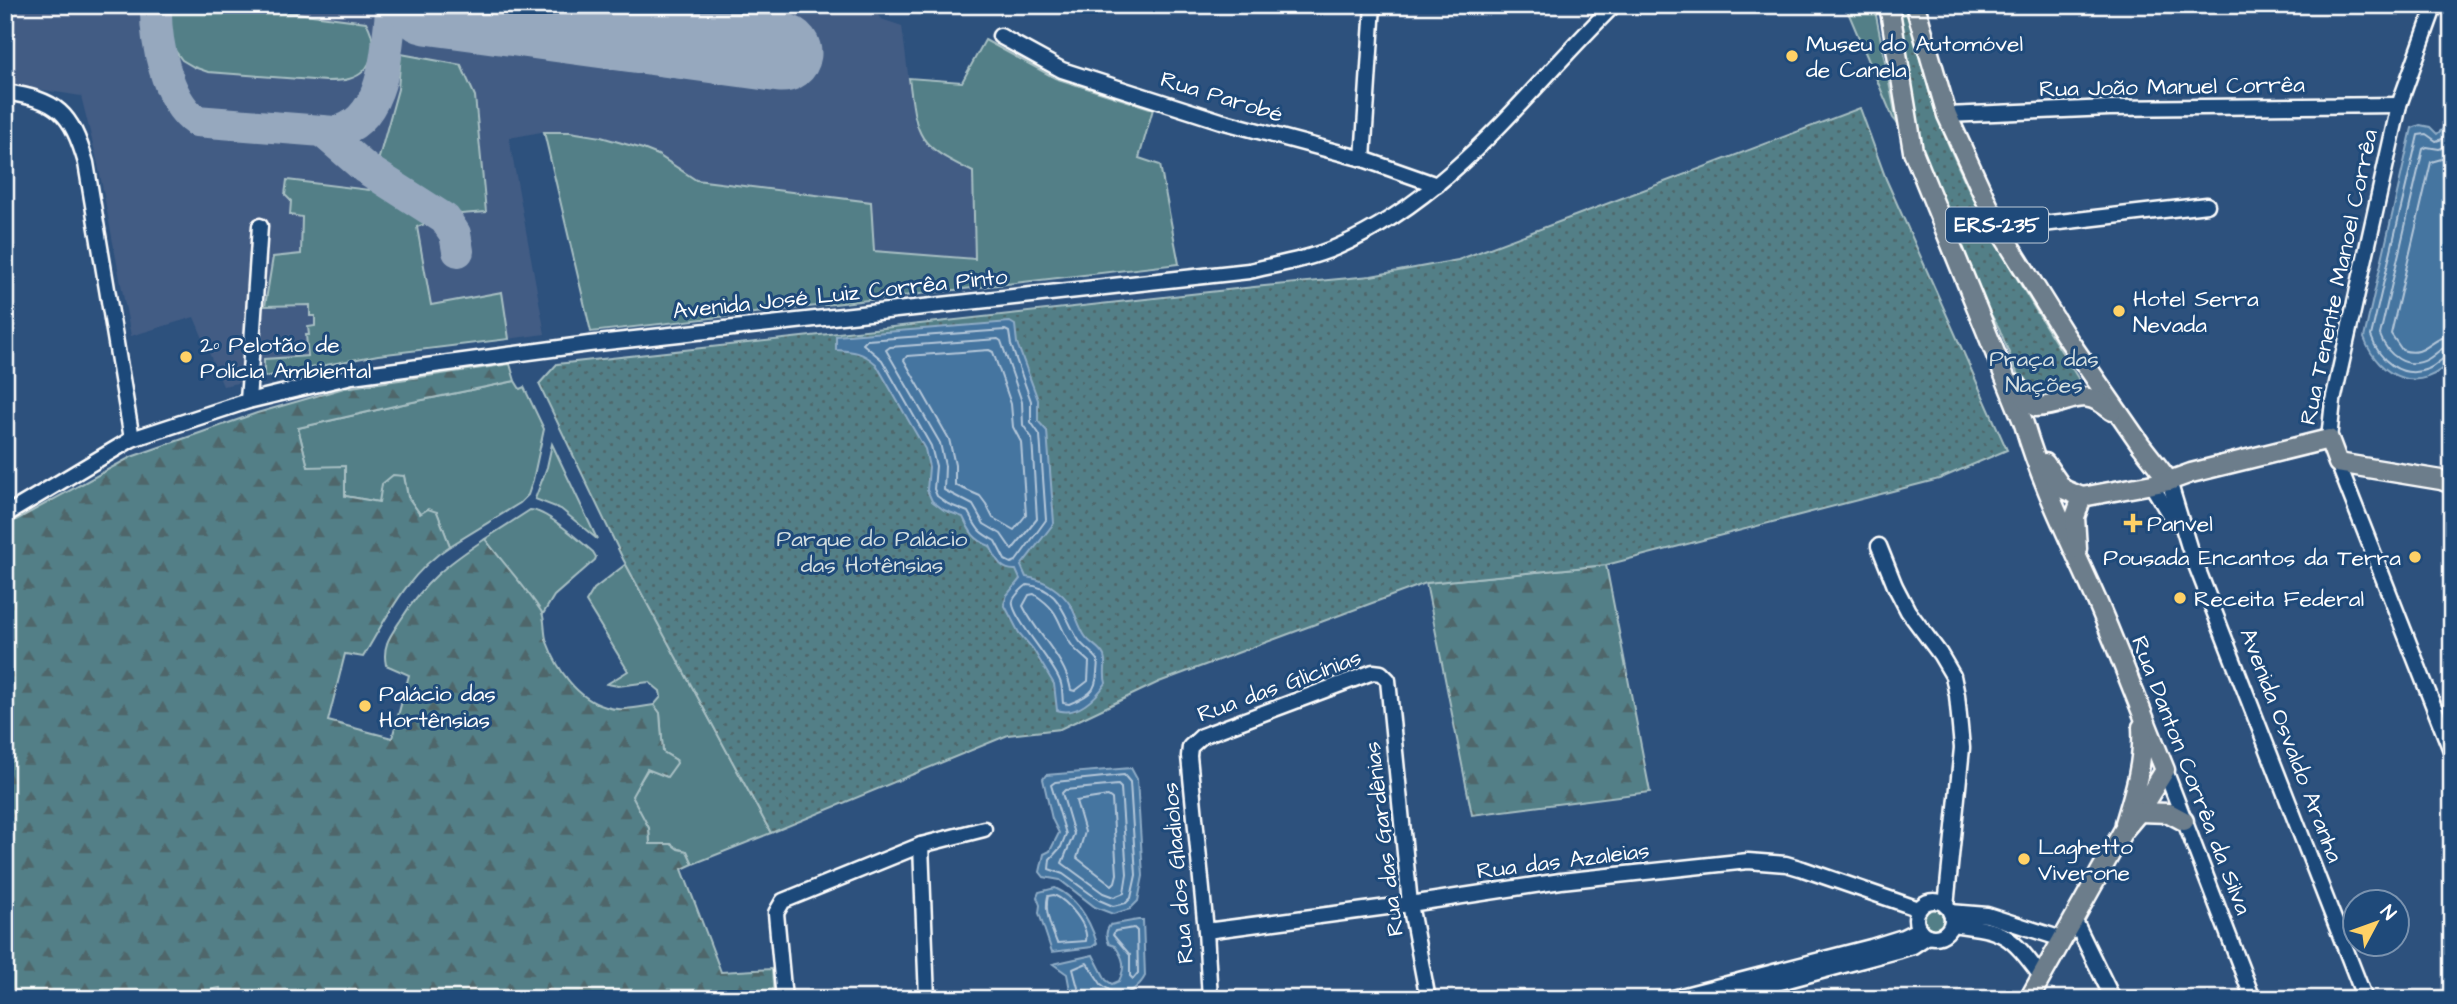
<svg xmlns="http://www.w3.org/2000/svg" width="2457" height="1004" font-family="'Architects Daughter',sans-serif">
  <style>
    .built { fill: #425c84 }
    .grass { fill: #527f87; stroke: #a8bfc3; stroke-width: 2 }
    .forest { fill: url(#forest-firs); stroke: #a8bfc3; stroke-width: 2 }
    .park { fill: url(#park-dots); stroke: #a8bfc3; stroke-width: 2 }
    .water { fill: #4474a0; stroke: #8facc6; stroke-width: 2 }
    .lines { fill: none; stroke-linecap: round; stroke-linejoin: round }
    .shore { stroke: #b4c7d9; stroke-width: 2 }
    .taxiway { stroke: #96a8be; stroke-width: 32 }
    .runway { stroke: #96a8be; stroke-width: 79 }
    .minor-casing { stroke: #fff; stroke-width: 19 }
    .major-casing { stroke: #fff; stroke-width: 23 }
    .minor { stroke: #1f4a7a; stroke-width: 14 }
    .major { stroke: #6c7d8b; stroke-width: 18 }
    .poi-dot { fill: #ffd166; stroke: #1f4a7a; stroke-width: 2.5 }
    .labels { text-anchor: middle; stroke-width: 6; stroke-linejoin: round; paint-order: stroke }
    .shield { fill: #1f4a7a; stroke: #bcc9d7; stroke-width: 2 }
    .shield-label { font-size: 21px; font-weight: bold; fill: #fff }
    .poi-label { font-size: 23px; fill: #fff; stroke: #1f4a7a; text-anchor: start }
    .street-label { font-size: 23px; fill: #fff; stroke: #1f4a7a }
    .park-label { font-size: 23px; fill: #d4dfe1; stroke: #1f4a7a }
  </style>
  <defs>
    <pattern id="forest-firs" width="22" height="20" patternUnits="userSpaceOnUse" patternTransform="scale(1.75)"><rect width="22" height="20" fill="#527f87"/><path d="M5 1l3.5 6h-7zM16 11l3.5 6h-7z" fill="#4f666a"/></pattern>
    <pattern id="park-dots" width="8" height="8" patternUnits="userSpaceOnUse" patternTransform="scale(1.75)"><rect width="8" height="8" fill="#527f87"/><path d="M2 2h.1M6 6h.1" fill="none" stroke="#4f666a" stroke-width="1.8" stroke-linecap="round"/></pattern>
  </defs>
  <rect width="100%" height="100%" fill="#2d517d"/>
  <filter id="ink" filterUnits="userSpaceOnUse"><feTurbulence type="fractalNoise" baseFrequency=".0143" numOctaves="2"/><feDisplacementMap in="SourceGraphic" scale="14" xChannelSelector="R" yChannelSelector="G"/><feConvolveMatrix kernelMatrix="1 2 1 2 8 2 1 2 1" color-interpolation-filters="sRGB"/></filter>
  <g filter="url(#ink)">
    <!-- built -->
    <polygon class="built" points="5,5 870,5 881,19 902,26 914,122 947,160 973,172 976,259 874,251 871,202 696,180 658,155 643,149 601,137 571,132 541,132 509,138 545,334 346,360 223,386 194,317 131,336 98,164 81,96 5,84"/>
    <!-- grass -->
    <g class="grass">
      <path d="M 172,5 L 234,5 L 366,22 C 378,42 375,72 349,79 C 342,81 334,81 326,81 L 208,72 L 194,67 L 182,60 L 169,42 L 166,20 Z"/>
      <polygon points="1845,5 1874,5 1897,123 1893,118"/>
      <path d="M 985,40 L 1055,78 L 1153,109 L 1139,158 L 1160,165 L 1179,264 L 591,332 L 544,132 L 570,132 L 601,137 L 643,149 L 658,155 L 696,180 L 871,202 L 874,251 L 975,259 L 973,172 C 917,144 917,140 909,78 L 962,82 Z"/>
      <polygon points="401,54 461,65 475,96 486,212 461,214 377,165 398,89"/>
      <polygon points="287,180 369,190 372,180 426,212 430,222 417,227 431,305 502,292 509,339 378,355 264,377 264,359 308,356 306,335 309,335 308,327 315,326 315,316 310,316 310,305 265,306 273,257 301,254 302,217 290,215 291,201 285,195"/>
      <polygon points="515,381 520,389 524,387 544,429 533,480 528,495 520,503 450,546 437,512 420,514 408,497 404,476 379,502 345,496 308,467 298,428 403,404"/>
      <polygon points="552,444 597,539 561,509 535,499 547,467"/>
      <path d="M 530,510 C 546,510 580,541 593,552 L 596,557 L 595,560 L 554,596 L 543,614 L 485,539 Z"/>
      <polygon points="626,564 771,833 693,864 687,851 678,849 671,844 650,845 649,828 631,796 648,769 676,760 663,752 660,713 654,705 661,697 660,691 649,682 618,686 607,684 628,671 586,602 594,589"/>
      <circle cx="1934" cy="919" r="11"/>
    </g>
    <!-- forest -->
    <g class="forest">
      <path d="M 510,364 L 515,381 L 403,404 L 298,428 L 308,467 L 345,466 L 345,496 L 379,502 L 382,484 L 393,475 L 404,476 L 408,497 L 420,514 L 428,509 L 437,512 L 450,546 C 408,573 388,615 363,657 L 345,654 L 328,721 L 392,738 L 409,675 L 386,665 C 382,646 390,636 400,621 C 425,581 446,565 485,539 C 503,563 525,586 541,611 C 546,619 543,632 547,642 C 557,669 577,699 606,707 C 621,712 640,707 654,705 L 660,713 L 663,752 L 676,760 L 677,763 L 667,777 L 647,769 L 632,796 L 649,828 L 650,844 L 671,844 L 678,849 L 687,851 L 693,864 L 682,869 L 721,972 L 772,969 L 774,999 L 223,999 L 220,988 L 161,999 L 5,999 L 5,526 L 131,457 L 257,413 L 344,388 Z"/>
      <polygon points="1606,565 1650,792 1472,815 1426,583"/>
    </g>
    <!-- park -->
    <g class="park">
      <path d="M 1896,5 L 1907,5 C 1916,44 1925,82 1938,119 C 1973,210 2026,296 2078,378 L 2078,385 L 2068,393 L 2039,401 L 2025,393 L 1999,328 L 1977,291 L 1918,147 Z"/>
      <polygon points="1860,108 1886,179 2007,450 1939,479 1606,565 1426,583 1159,682 1060,729 1008,735 771,833 623,559 539,384 557,364 1254,287 1371,276 1458,260"/>
    </g>
    <!-- water -->
    <g class="water">
      <path d="M 2420,125 L 2430,127 L 2437,134 L 2444,128 L 2452,130 L 2452,359 C 2421,396 2379,379 2364,338 L 2412,128 Z"/>
      <path d="M 1010,322 L 1015,325 L 1017,343 L 1038,400 L 1038,421 L 1047,431 L 1054,523 L 1021,566 L 1026,577 C 1043,579 1061,590 1071,606 C 1076,615 1079,627 1085,636 C 1090,644 1100,647 1104,656 C 1107,664 1103,674 1106,683 C 1096,698 1077,717 1057,710 L 1054,684 L 1033,649 L 1019,633 L 1004,604 L 1007,595 L 1020,579 L 1016,570 C 1000,571 996,558 990,546 C 974,540 970,532 963,517 L 944,510 L 932,501 L 927,490 L 929,467 L 925,449 L 876,364 C 863,352 853,351 836,350 L 836,336 Z"/>
      <polygon points="1131,768 1137,779 1143,876 1138,901 1130,909 1113,914 1095,907 1060,880 1044,877 1040,872 1044,854 1050,851 1059,833 1052,819 1043,779 1046,775"/>
      <path d="M 1055,888 C 1077,898 1090,921 1097,943 L 1092,947 L 1052,952 L 1039,913 L 1040,905 L 1037,897 L 1039,892 Z"/>
      <path d="M 1138,920 L 1143,920 L 1145,976 C 1132,1001 1101,999 1077,999 L 1074,995 L 1060,994 L 1070,990 L 1067,974 L 1053,964 L 1093,955 L 1106,980 L 1112,984 L 1119,981 C 1126,966 1124,959 1115,946 L 1109,944 C 1106,937 1105,932 1110,925 Z"/>
    </g>
    <g class="lines">
      <!-- shore -->
      <g class="shore">
        <path d="M 2452,136 L 2436,141 L 2426,134 L 2418,135 L 2371,336 C 2379,360 2401,380 2428,369 C 2437,366 2442,356 2452,355"/>
        <path d="M 2452,145 L 2439,149 L 2427,147 L 2423,149 L 2380,335 C 2387,355 2407,371 2428,359 C 2437,354 2440,347 2452,346"/>
        <path d="M 2452,156 L 2431,162 L 2391,334 L 2402,350 C 2427,358 2429,337 2452,336"/>
        <path d="M 1005,330 L 1009,332 L 1011,345 L 1031,401 L 1031,422 L 1040,435 L 1046,520 L 1016,561 L 1011,563 L 1005,560 L 995,541 C 977,531 978,530 968,512 L 948,504 L 937,496 L 934,489 L 936,466 L 931,446 L 882,360 L 863,344 L 867,340 Z"/>
        <polygon points="998,339 1001,341 1022,402 1023,425 1032,438 1037,519 1012,550 1001,534 984,524 973,505 944,490 945,466 940,443 886,350 890,347"/>
        <polygon points="989,350 993,352 1011,404 1013,427 1021,442 1026,515 1014,530 993,518 986,504 980,496 955,485 955,465 949,439 904,360 907,356"/>
        <path d="M 1027,585 C 1060,587 1064,617 1078,639 C 1083,648 1093,652 1098,660 C 1096,688 1097,693 1069,704 L 1063,703 C 1062,696 1063,687 1060,681 C 1054,663 1009,614 1013,601 C 1014,596 1024,587 1027,585 Z"/>
        <path d="M 1034,594 C 1064,614 1055,623 1073,647 C 1077,652 1084,657 1089,662 L 1088,681 L 1075,691 L 1071,690 C 1065,657 1037,635 1023,606 L 1029,595 Z"/>
        <polygon points="1124,775 1130,782 1136,875 1131,898 1126,903 1113,906 1099,900 1063,874 1049,869 1050,859 1061,847 1066,834 1051,785 1055,782"/>
        <polygon points="1118,785 1121,788 1127,874 1124,893 1114,897 1103,893 1062,863 1074,834 1062,793 1065,790"/>
        <polygon points="1108,796 1112,799 1117,874 1115,882 1112,885 1077,858 1085,832 1076,801"/>
        <path d="M 1054,895 C 1068,901 1089,926 1086,941 L 1057,943 C 1051,928 1044,911 1048,896 Z"/>
        <polygon points="1134,928 1137,931 1138,973 1133,979 1130,976 1130,955 1113,935 1115,931"/>
        <polyline points="1081,999 1073,969 1087,963 1101,984 1112,992 1113,999"/>
      </g>
      <!-- taxiway -->
      <g class="taxiway">
        <path d="M 156,5 C 155,40 166,100 196,121 L 335,132 C 387,121 386,47 392,5"/>
        <polyline points="322,131 365,168 445,219 455,234 458,251"/>
      </g>
      <!-- runway -->
      <polyline class="runway" points="428,5 782,53"/>
      <defs>
        <g id="minor">
          <polyline points="1000,36 1062,70 1221,121 1363,159 1437,185"/>
          <path d="M 5,92 C 58,100 71,112 86,163 L 132,439"/>
          <polyline points="1947,115 2109,108 2399,105"/>
          <polyline points="1363,159 1373,5"/>
          <polyline points="1999,229 2207,205"/>
          <polyline points="248,401 260,226"/>
          <polyline points="2329,439 2333,401 2399,105 2435,5"/>
          <polyline points="2338,463 2452,753"/>
          <polyline points="2169,481 2189,547 2365,999"/>
          <polyline points="2151,484 2174,522"/>
          <path d="M 5,515 L 132,439 L 248,401 L 352,376 L 589,344 L 1249,271 C 1279,264 1309,259 1337,247 C 1454,196 1526,91 1614,5"/>
          <polyline points="1879,546 1895,586 1908,611 1940,654 1953,676 1957,695 1962,748 1946,906"/>
          <polyline points="2165,770 2253,999"/>
          <polyline points="921,845 927,999"/>
          <circle cx="1934" cy="919" r="18"/>
          <polyline points="1950,912 1987,915 2062,939"/>
          <polyline points="2074,919 2113,999"/>
          <path d="M 1952,924 C 2005,931 2009,933 2041,976"/>
          <polyline points="1206,931 1410,904 1561,881 1748,861 1786,864 1803,869 1919,909"/>
          <polyline points="784,999 776,913 783,901 921,845 984,829"/>
          <polyline points="1210,999 1206,931 1189,756 1190,747 1202,736 1373,672 1381,673 1388,680 1410,904 1428,999"/>
          <polyline points="1669,999 1871,947 1903,937 1919,929"/>
          <polyline points="1717,999 1900,950 1913,946 1928,936"/>
        </g>
        <g id="major">
          <path d="M 1889,5 L 1913,151 L 2024,424 C 2042,486 2071,542 2097,601 C 2121,657 2142,714 2165,770 L 2139,812 L 2123,831 L 2029,999"/>
          <polyline points="1915,5 1947,115 1999,229 2065,335 2141,445 2169,481"/>
          <path d="M 2017,385 L 2029,403 L 2036,407 C 2072,406 2079,383 2112,411"/>
          <polyline points="2045,463 2063,489 2082,497"/>
          <polyline points="2082,497 2169,481 2191,473 2329,439 2338,463 2441,480 2452,484"/>
          <polyline points="2077,549 2075,517 2082,497"/>
          <polyline points="2139,812 2169,813 2184,821"/>
          <path d="M 2125,823 C 2135,790 2144,762 2142,727"/>
        </g>
      </defs>
      <!-- minor casing -->
      <use href="#minor" class="minor-casing"/>
      <!-- major casing -->
      <use href="#major" class="major-casing"/>
      <!-- minor -->
      <use href="#minor" class="minor"/>
      <!-- major -->
      <use href="#major" class="major"/>
    </g>
  </g>
  <!-- markers -->
  <g class="poi-dot">
    <circle cx="1792" cy="56" r="7"/>
    <circle cx="2119" cy="311" r="7"/>
    <circle cx="186" cy="357" r="7"/>
    <path d="M2129.5 512.5h7v7h7v7h-7v7h-7v-7h-7v-7h7z"/>
    <circle cx="2415" cy="557" r="7"/>
    <circle cx="2180" cy="598" r="7"/>
    <circle cx="365" cy="706" r="7"/>
    <circle cx="2024" cy="859" r="7"/>
  </g>
  <g class="labels">
    <!-- shield labels -->
    <rect class="shield" x="1946" y="207.5" width="102" height="35" rx="5"/>
    <g class="shield-label">
      <text x="1997" y="232">ERS-235</text>
    </g>
    <!-- poi labels -->
    <g class="poi-label">
      <text x="1806" y="51">Museu do Automóvel<tspan x="1806" dy="26">de Canela</tspan></text>
      <text x="2133" y="306">Hotel Serra<tspan x="2133" dy="26">Nevada</tspan></text>
      <text x="200" y="352">2º Pelotão de<tspan x="200" dy="26">Polícia Ambiental</tspan></text>
      <text x="2147" y="531">Panvel</text>
      <text x="2401" y="565" text-anchor="end">Pousada Encantos da Terra</text>
      <text x="2194" y="606">Receita Federal</text>
      <text x="379" y="701">Palácio das<tspan x="379" dy="26">Hortênsias</tspan></text>
      <text x="2038" y="854">Laghetto<tspan x="2038" dy="26">Viverone</tspan></text>
    </g>
    <!-- street labels -->
    <g class="street-label">
      <text transform="translate(2172 86) rotate(-1)" y="8">Rua João Manuel Corrêa</text>
      <text transform="translate(1222 96) rotate(17)" y="8">Rua Parobé</text>
      <text transform="translate(2338 277) rotate(-78)" y="8">Rua Tenente Manoel Corrêa</text>
      <text transform="translate(840 293) rotate(-6)" y="8">Avenida José Luiz Corrêa Pinto</text>
      <text transform="translate(1279 685) rotate(-20)" y="8">Rua das Glicínias</text>
      <text transform="translate(2292 745) rotate(69)" y="8">Avenida Osvaldo Aranha</text>
      <text transform="translate(2192 775) rotate(69)" y="8">Rua Danton Corrêa da Silva</text>
      <text transform="translate(1383 839) rotate(-97)" y="8">Rua das Gardênias</text>
      <text transform="translate(1563 860) rotate(-7)" y="8">Rua das Azaleias</text>
      <text transform="translate(1177 873) rotate(-95)" y="8">Rua dos Gladiolos</text>
    </g>
    <!-- park labels -->
    <g class="park-label">
      <text x="2044" y="366">Praça das<tspan x="2044" dy="26">Nações</tspan></text>
      <text x="872" y="546">Parque do Palácio<tspan x="872" dy="26">das Hotênsias</tspan></text>
    </g>
  </g>
  <!-- margin -->
  <rect width="2457" height="1004" fill="none" stroke="#1f4a7a" stroke-width="28"/>
  <rect x="14" y="14" width="2429" height="976" fill="none" stroke="#fff" stroke-width="2.5" filter="url(#ink)"/>
  <!-- north arrow -->
  <g transform="translate(2376 923) rotate(49)"><circle r="33" fill="#1f4a7a" stroke="#7992af" stroke-width="2"/>
  <path d="M0-5L12 26L0 18L-12 26Z" fill="#ffd166"/>
  <text y="-10" font-size="19" font-weight="bold" text-anchor="middle" fill="#ffffff">N</text>
  </g>
</svg>
